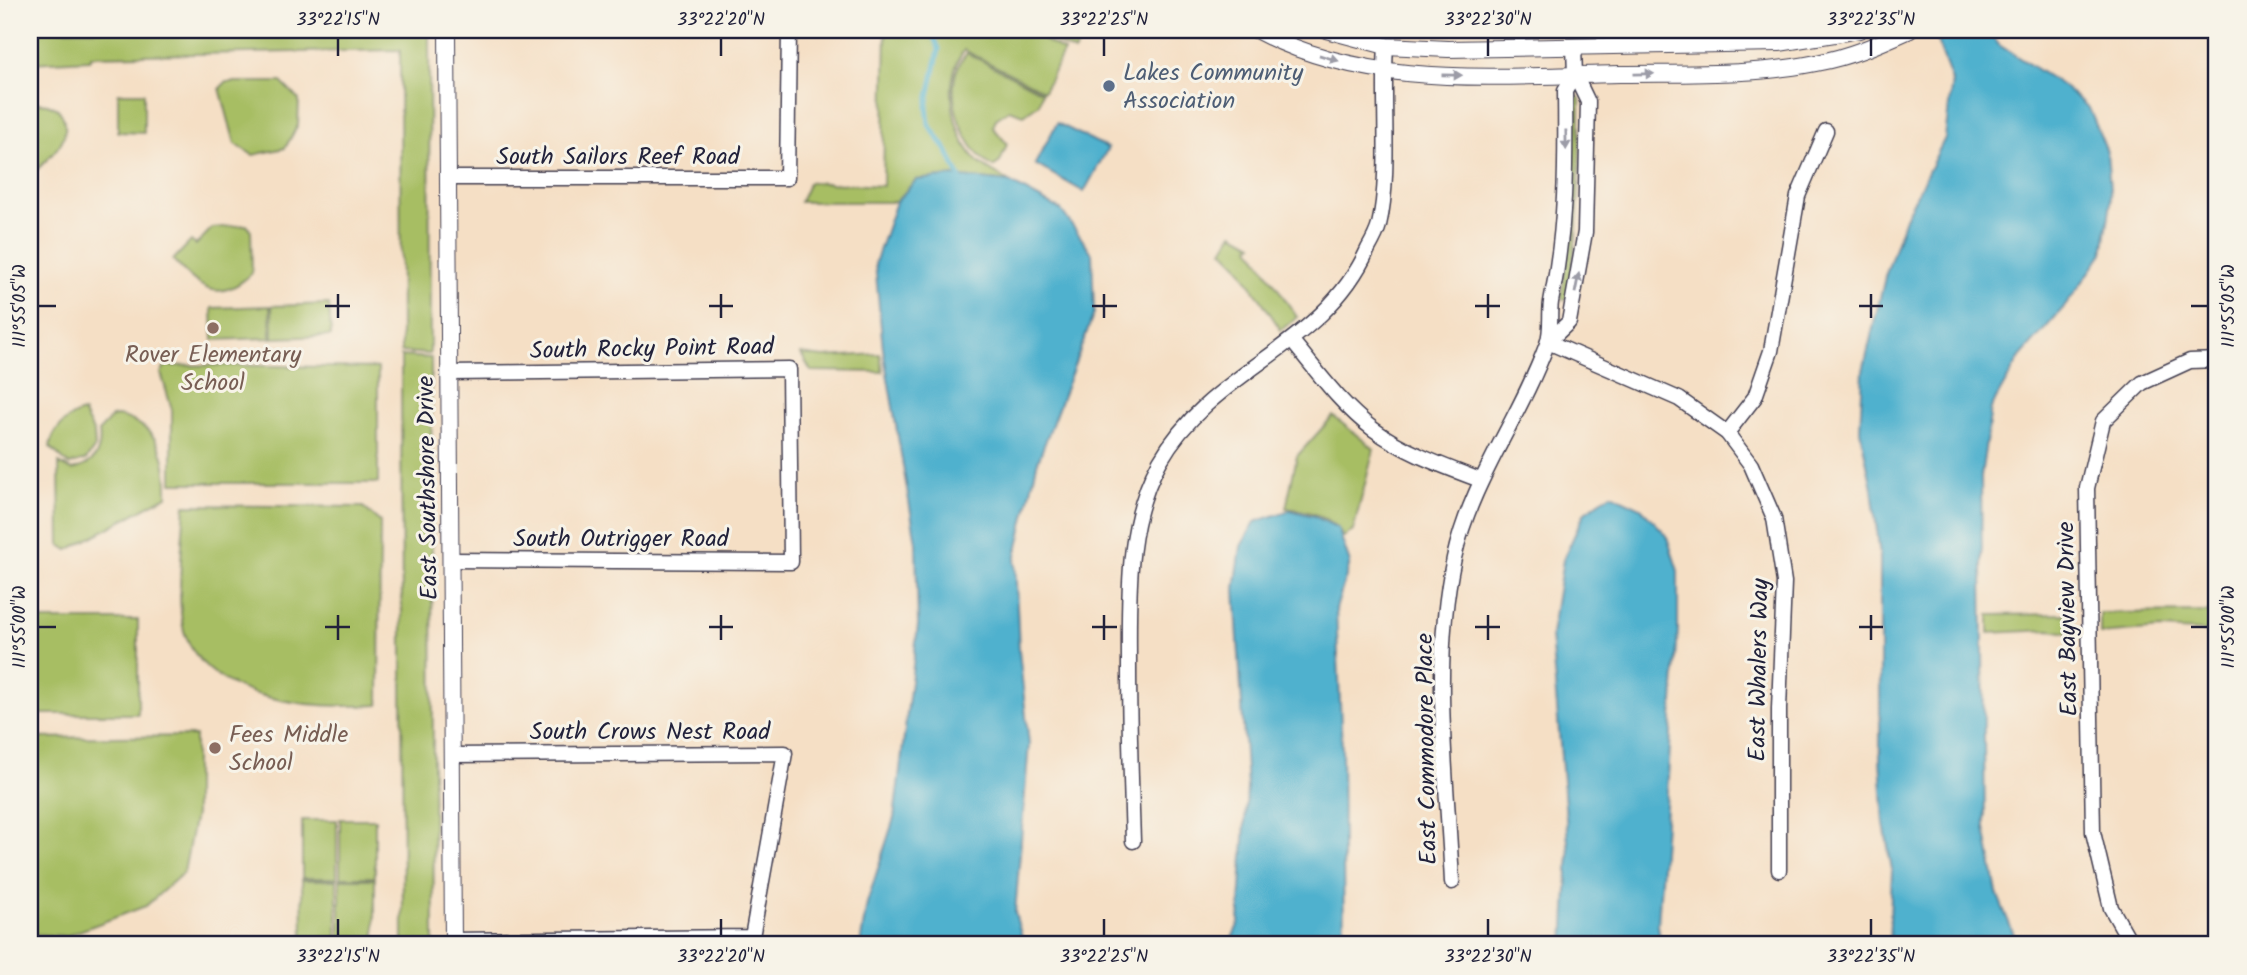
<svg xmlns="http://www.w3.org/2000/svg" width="2247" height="975" font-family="Kalam,sans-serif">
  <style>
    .green { fill: #a7be64; stroke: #647050; stroke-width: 2 }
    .water { fill: #50b1ce; stroke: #396a84; stroke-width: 2 }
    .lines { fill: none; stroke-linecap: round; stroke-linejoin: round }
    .stream { stroke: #50b1ce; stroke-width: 5 }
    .minor-casing { stroke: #423e50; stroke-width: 17 }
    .tertiary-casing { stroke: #423e50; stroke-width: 18 }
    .minor { stroke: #fff; stroke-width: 14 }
    .tertiary { stroke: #fff; stroke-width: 16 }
    .oneway { fill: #9c9ca7 }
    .ticks { fill: none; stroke: #22223b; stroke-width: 2.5 }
    .service-dot { fill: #5c6f8a; stroke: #f7f3e8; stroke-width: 2.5 }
    .education-dot { fill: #8d6e63; stroke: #f7f3e8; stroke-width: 2.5 }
    .labels { text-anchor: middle; stroke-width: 6; stroke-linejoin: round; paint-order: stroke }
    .service-label { font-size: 24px; fill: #4e5e75; stroke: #f7f3e8; text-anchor: start }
    .street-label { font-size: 24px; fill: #22223b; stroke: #f7f3e8 }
    .education-label { font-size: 24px; fill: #785e54; stroke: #f7f3e8 }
    .neatline { fill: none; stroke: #22223b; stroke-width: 2.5 }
    .ticks-label { font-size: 18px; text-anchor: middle; fill: #22223b }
  </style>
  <rect width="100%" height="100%" fill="#f7f3e8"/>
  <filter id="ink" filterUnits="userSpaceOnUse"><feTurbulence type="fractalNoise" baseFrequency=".0143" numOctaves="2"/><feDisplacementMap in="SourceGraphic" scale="14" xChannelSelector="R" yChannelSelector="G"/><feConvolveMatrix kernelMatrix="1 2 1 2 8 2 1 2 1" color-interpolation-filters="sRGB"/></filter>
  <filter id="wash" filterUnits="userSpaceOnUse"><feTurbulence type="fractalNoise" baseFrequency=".00686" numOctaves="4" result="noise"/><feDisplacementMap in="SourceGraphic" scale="28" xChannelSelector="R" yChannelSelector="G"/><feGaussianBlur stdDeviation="1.57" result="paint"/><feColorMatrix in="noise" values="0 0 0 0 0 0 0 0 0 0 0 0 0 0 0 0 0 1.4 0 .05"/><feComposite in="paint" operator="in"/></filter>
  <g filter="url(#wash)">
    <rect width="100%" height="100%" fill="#f5dfc5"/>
    <!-- green -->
    <g class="green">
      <polygon points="30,30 429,30 430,354 401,352 400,50 91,56 90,60 30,63"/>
      <path d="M 886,30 L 1025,30 L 1064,51 L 1044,91 L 964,50 C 942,81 952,134 977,161 C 986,169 999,175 1009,182 L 952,176 L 916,180 L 896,202 L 800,202 L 809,182 L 883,186 Z"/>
      <polygon points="1032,30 1086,30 1074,52"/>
      <path d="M 967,53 L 1042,92 L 1039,104 L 1024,115 L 1009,110 L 996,119 L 993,127 L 1007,144 L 1000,162 L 993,167 C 961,148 938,84 967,53 Z"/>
      <polygon points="226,82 281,82 299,100 298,125 285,148 253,155 235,144 220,88"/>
      <polygon points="118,93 144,93 144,133 118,132"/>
      <path d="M 1577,95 L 1580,99 C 1580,167 1580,232 1567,299 L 1563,300 L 1561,295 C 1574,229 1573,165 1572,99 Z"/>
      <path d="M 30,102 L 48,104 L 58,109 C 80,137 47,158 30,177 L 30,168 L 37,163 L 37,110 L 30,113 Z"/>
      <path d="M 247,225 L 251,231 L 252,273 C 218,306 200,288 173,260 L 191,241 L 196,245 L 212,228 Z"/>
      <polygon points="1233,233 1253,244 1250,247 1297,317 1281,330 1237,264 1223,250"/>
      <polygon points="329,304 331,336 273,338 272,306"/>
      <polygon points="270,306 271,338 213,340 212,308"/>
      <polygon points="801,354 823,357 880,354 883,372 811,371"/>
      <polygon points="401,356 431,358 434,945 403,945"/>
      <polygon points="223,365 378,368 378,483 172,483 172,410 161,373 165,366"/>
      <path d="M 83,412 L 94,433 L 95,447 L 86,460 L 69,465 L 50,447 C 51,431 69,415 83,412 Z"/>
      <path d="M 118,416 C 159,425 168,457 167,496 L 68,550 L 60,545 L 59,463 L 72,470 C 94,465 102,453 99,431 L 112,417 Z"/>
      <path d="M 1333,416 L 1374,449 L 1353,531 L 1343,537 C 1331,516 1309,511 1286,508 L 1297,456 Z"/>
      <path d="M 185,505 L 363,507 L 380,522 L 379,705 C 317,709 210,704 185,634 C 175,605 183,537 185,505 Z"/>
      <polygon points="2217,612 2215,632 2161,629 2100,634 2100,613"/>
      <polygon points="2068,614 2069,633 2050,630 1989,633 1989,615"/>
      <rect x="30" y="620" width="108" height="94"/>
      <polygon points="195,736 195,815 184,872 146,906 66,936 30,934 30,738"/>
      <rect x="340" y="819" width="35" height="58"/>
      <rect x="302" y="820" width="35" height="58"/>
      <rect x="340" y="879" width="35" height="58"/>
      <polygon points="302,880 337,880 337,938 303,938"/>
    </g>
    <!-- water -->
    <g class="water">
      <polygon points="1933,30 1988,30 1999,45 2060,84 2089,108 2107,152 2111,202 2103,253 2066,305 2020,357 1991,408 1981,476 1985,828 1997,893 2018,945 1889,945 1892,870 1884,824 1880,758 1880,557 1872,488 1860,430 1863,371 1885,277 1905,218 1945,138 1952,81"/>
      <polygon points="1057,123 1108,148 1084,192 1035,164"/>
      <polygon points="952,176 1009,182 1061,210 1092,253 1094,313 1037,464 1015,560 1019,651 1029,744 1015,913 1024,945 860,945 867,903 894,818 918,625 916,542 883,349 875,263 896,202 916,180"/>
      <polygon points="1611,494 1641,508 1666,534 1678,571 1678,629 1658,925 1661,945 1564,945 1569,854 1551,635 1563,560 1585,512"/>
      <polygon points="1290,510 1314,516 1338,528 1350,563 1336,609 1342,750 1344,945 1229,945 1239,923 1247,788 1235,589 1241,546 1255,522"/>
    </g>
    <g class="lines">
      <!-- stream -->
      <polyline class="stream" points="931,30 939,49 927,106 929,125 948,152 959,176"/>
    </g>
  </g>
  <g filter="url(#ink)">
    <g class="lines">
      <defs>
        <g id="minor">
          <polyline points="449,178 787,178 789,30"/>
          <path d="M 1292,341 C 1317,371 1341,405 1373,429 C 1404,452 1443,466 1480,480"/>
          <polyline points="1548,342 1679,399 1727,433 1751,465 1774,518 1784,582 1779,709 1779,870"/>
          <polyline points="1548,342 1569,322 1585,232 1588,102 1575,75 1574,47"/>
          <polyline points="449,373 789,369 791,562 451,560"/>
          <polyline points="1727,433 1755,397 1771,351 1798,196 1826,131"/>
          <polyline points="453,755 785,753 752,937 453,940"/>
          <path d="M 1133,841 C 1131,783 1129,725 1129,667 C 1129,598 1125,523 1160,461 C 1213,368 1323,349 1368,249 C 1372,242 1377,233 1379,225 C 1391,175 1382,100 1386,46"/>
          <path d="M 1452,882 C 1447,776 1431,663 1454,558 C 1471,481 1520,418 1547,344 C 1552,331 1549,316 1551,302 C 1566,228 1566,166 1565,91 L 1575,75"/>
          <polyline points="2132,945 2111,908 2093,832 2087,488 2103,421 2142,383 2190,361 2217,360"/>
        </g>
        <g id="tertiary">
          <polyline points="447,30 453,945"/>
          <path d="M 1256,30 C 1368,90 1498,76 1620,74 C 1685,73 1751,76 1816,63 C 1849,57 1879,44 1910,30"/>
          <polyline points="1326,30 1386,46 1448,49 1779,43 1859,30"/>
        </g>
      </defs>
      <!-- minor casing -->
      <use href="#minor" class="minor-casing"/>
      <!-- tertiary casing -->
      <use href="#tertiary" class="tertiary-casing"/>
      <!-- minor -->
      <use href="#minor" class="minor"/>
      <!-- tertiary -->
      <use href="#tertiary" class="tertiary"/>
    </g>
    <!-- one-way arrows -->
    <defs><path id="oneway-solid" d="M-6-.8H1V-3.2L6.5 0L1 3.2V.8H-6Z" transform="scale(1.75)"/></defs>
    <g class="oneway">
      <use href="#oneway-solid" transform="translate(1329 58) rotate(17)"/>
      <use href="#oneway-solid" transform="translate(1644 74) rotate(-1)"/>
      <use href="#oneway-solid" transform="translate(1452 75) rotate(1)"/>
      <use href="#oneway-solid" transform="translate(1566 140) rotate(89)"/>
      <use href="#oneway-solid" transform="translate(1577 283) rotate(-79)"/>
    </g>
  </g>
  <!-- ticks -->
  <path class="ticks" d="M 338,38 L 338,56M 721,38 L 721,56M 1104,38 L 1104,56M 1488,38 L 1488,56M 1871,38 L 1871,56M 338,294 L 338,318M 721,294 L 721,318M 1104,294 L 1104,318M 1488,294 L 1488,318M 1871,294 L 1871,318M 38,306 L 56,306M 325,306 L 350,306M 709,306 L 733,306M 1092,306 L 1117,306M 1475,306 L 1500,306M 1859,306 L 1883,306M 2191,306 L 2208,306M 338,615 L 338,640M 721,615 L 721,640M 1104,615 L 1104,640M 1488,615 L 1488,640M 1871,615 L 1871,640M 38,627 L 56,627M 325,627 L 350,627M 709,627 L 733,627M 1092,627 L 1117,627M 1475,627 L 1500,627M 1859,627 L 1883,627M 2191,627 L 2208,627M 338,919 L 338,936M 721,919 L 721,936M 1104,919 L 1104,936M 1488,919 L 1488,936M 1871,919 L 1871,936"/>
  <!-- markers -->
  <circle class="service-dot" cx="1109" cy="86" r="7"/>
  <g class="education-dot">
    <circle cx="213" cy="328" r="7"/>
    <circle cx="215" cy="748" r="7"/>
  </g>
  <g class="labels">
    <!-- service labels -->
    <g class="service-label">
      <text x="1123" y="80">Lakes Community<tspan x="1123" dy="28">Association</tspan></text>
    </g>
    <!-- street labels -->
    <g class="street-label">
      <text x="618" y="164">South Sailors Reef Road</text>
      <text transform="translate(652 348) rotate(-1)" y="8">South Rocky Point Road</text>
      <text transform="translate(427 488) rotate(-91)" y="8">East Southshore Drive</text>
      <text x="621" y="546">South Outrigger Road</text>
      <text transform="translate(2067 619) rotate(-91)" y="8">East Bayview Drive</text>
      <text transform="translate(1758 670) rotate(-89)" y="8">East Whalers Way</text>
      <text x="650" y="739">South Crows Nest Road</text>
      <text transform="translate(1426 749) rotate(-91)" y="8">East Commodore Place</text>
    </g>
    <!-- education labels -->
    <g class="education-label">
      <text x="213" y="362">Rover Elementary<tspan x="213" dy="28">School</tspan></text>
      <text x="229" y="742" text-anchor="start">Fees Middle<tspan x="229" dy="28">School</tspan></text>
    </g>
  </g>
  <!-- margin -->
  <rect width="2247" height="975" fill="none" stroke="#f7f3e8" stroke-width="77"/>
  <rect x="38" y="38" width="2170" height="898" class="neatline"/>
  <g class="ticks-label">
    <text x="338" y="25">33°22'15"N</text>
    <text x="721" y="25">33°22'20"N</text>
    <text x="1104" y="25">33°22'25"N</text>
    <text x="1488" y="25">33°22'30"N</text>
    <text x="1871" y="25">33°22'35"N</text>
    <text transform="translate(2228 306) rotate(-90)" y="6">111°55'05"W</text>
    <text transform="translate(19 306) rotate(-90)" y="6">111°55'05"W</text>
    <text transform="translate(2228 627) rotate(-90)" y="6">111°55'00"W</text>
    <text transform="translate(19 627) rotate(-90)" y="6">111°55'00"W</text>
    <text x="338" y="962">33°22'15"N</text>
    <text x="721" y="962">33°22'20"N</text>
    <text x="1104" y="962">33°22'25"N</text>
    <text x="1488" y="962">33°22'30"N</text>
    <text x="1871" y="962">33°22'35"N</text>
  </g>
</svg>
